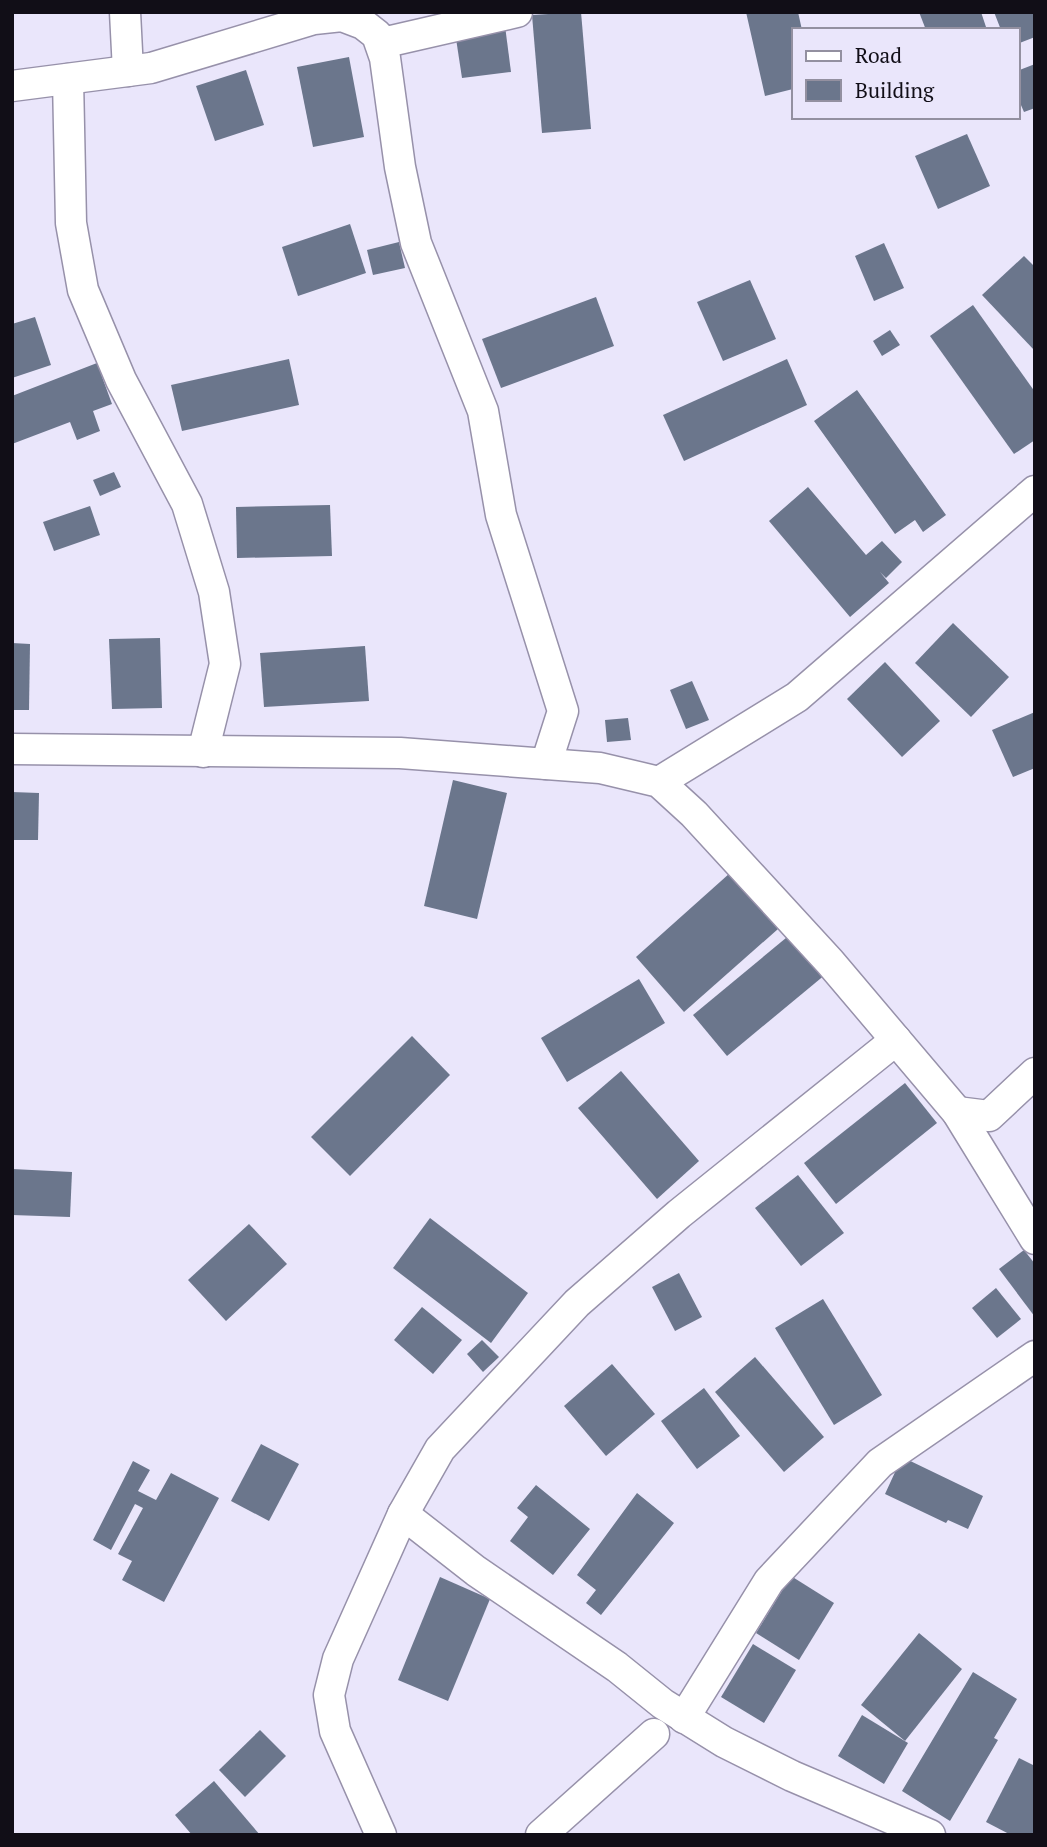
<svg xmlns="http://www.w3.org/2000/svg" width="1047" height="1847" font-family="'PT Serif',serif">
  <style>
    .building { fill: #6b768c }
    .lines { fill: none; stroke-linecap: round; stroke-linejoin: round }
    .street-casing { stroke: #9791aa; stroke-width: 33 }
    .street { stroke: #fff; stroke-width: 30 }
  </style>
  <rect width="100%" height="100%" fill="#eae6fb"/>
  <!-- building -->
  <g class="building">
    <polygon points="581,12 591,129 542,133 532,15"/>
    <polygon points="746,12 798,12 802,30 793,30 793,89 765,96"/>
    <polygon points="919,12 981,12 987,30 926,30"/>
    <polygon points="994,12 1035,12 1035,37 1017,44 1017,30 1001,30"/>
    <polygon points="505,26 511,72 462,78 455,32"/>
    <polygon points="349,57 364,137 313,147 297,67"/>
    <polygon points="1035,64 1035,108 1024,112 1017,96 1017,71"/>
    <polygon points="246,70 264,125 215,141 196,86"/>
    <polygon points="967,134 990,186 938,209 915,156"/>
    <polygon points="350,224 366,273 298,296 282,247"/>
    <polygon points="399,242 405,268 373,275 367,250"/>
    <polygon points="884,243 904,288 874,301 855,256"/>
    <polygon points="1024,256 1035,267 1035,351 982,295"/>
    <polygon points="750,280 776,339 723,361 697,302"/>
    <polygon points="596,297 614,346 501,388 482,339"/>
    <polygon points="973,305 1035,392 1035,440 1014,454 930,336"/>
    <polygon points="35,317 51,365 12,378 12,324"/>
    <polygon points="890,330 900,345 882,356 873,341"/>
    <polygon points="289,359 299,405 182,431 171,385"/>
    <polygon points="787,359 807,405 684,461 663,415"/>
    <polygon points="97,363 112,404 93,411 100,431 77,440 70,422 12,444 12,396"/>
    <polygon points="857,390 946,515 923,532 915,520 895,534 814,421"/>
    <polygon points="114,472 121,487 100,496 93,480"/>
    <polygon points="808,487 866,555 882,541 902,562 886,578 880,572 889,583 850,617 769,521"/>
    <polygon points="330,505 332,556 237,558 236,507"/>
    <polygon points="90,506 100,535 54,551 43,522"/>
    <polygon points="953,623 1009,677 971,717 915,663"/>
    <polygon points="160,638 162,708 112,709 109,639"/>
    <polygon points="12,643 30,644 29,710 12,710"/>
    <polygon points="365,646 369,701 264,707 260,653"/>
    <polygon points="885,662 940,721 902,757 847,699"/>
    <polygon points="692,681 709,720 686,729 670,690"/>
    <polygon points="1035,712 1035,768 1013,777 992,730"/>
    <polygon points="628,718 631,740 607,742 605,720"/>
    <polygon points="453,780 507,793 477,919 424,906"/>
    <polygon points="12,792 39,793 38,840 12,840"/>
    <polygon points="730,873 778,929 684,1012 636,957"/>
    <polygon points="792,933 826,974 727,1056 693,1015"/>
    <polygon points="639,979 665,1023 567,1082 541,1038"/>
    <polygon points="412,1036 450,1075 350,1176 311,1137"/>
    <polygon points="621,1071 699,1161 657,1199 578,1108"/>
    <polygon points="905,1083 937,1123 836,1204 804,1163"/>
    <polygon points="12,1169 72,1172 70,1217 12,1215"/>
    <polygon points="798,1175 844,1233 801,1266 755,1208"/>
    <polygon points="430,1218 528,1293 491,1343 393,1268"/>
    <polygon points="249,1224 287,1264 226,1321 188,1280"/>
    <polygon points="1024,1250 1035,1264 1035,1317 999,1269"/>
    <polygon points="679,1273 702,1317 675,1331 652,1287"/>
    <polygon points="996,1288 1021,1319 997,1338 972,1308"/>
    <polygon points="823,1299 882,1395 834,1425 775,1328"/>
    <polygon points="422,1307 462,1340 433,1374 394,1340"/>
    <polygon points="482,1340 499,1357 483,1372 467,1354"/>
    <polygon points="755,1357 824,1437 784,1472 715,1392"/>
    <polygon points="612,1364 655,1414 606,1456 564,1406"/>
    <polygon points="704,1388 740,1436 697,1469 661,1421"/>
    <polygon points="261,1444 299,1464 269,1521 231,1501"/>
    <polygon points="902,1457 983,1496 968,1529 948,1520 946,1523 885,1494"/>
    <polygon points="133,1461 150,1470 138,1491 156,1500 171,1473 219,1498 164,1602 122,1580 132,1561 118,1554 143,1508 135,1504 111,1550 93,1540"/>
    <polygon points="536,1485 590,1529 553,1575 510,1541 528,1517 517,1508"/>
    <polygon points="637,1493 674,1523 601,1615 586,1603 596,1590 577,1575"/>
    <polygon points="791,1576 834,1603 799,1660 756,1633"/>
    <polygon points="440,1577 490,1599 448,1701 398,1680"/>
    <polygon points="919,1633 962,1669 905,1741 861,1705"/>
    <polygon points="753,1644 796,1670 764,1723 721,1697"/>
    <polygon points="973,1672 1017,1699 994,1738 998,1740 950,1821 902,1791"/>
    <polygon points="862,1715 908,1743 884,1784 838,1756"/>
    <polygon points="260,1730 286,1756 245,1797 219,1770"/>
    <polygon points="1019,1758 1035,1766 1035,1835 1011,1835 986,1822"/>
    <polygon points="214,1781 260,1835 192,1835 175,1815"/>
  </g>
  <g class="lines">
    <defs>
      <g id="street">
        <polyline points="125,12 128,71"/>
        <polyline points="382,43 517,12"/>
        <polyline points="68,79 71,223 83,290 121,380 187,504 214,592 225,664 203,752"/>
        <polyline points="12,86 151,68 314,19 342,16 363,24 377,35 385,58 400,167 416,243 483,411 501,515 563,711 546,764"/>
        <polyline points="12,749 400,753 600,768 659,782 694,814 830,962 957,1112 1035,1239"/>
        <polyline points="659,782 797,697 1035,491"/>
        <polyline points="957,1112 989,1116 1035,1073"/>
        <polyline points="403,1514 476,1571 617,1667 663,1704 724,1742 792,1776 930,1835"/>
        <polyline points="684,1718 769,1581 880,1463 1035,1356"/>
        <polyline points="381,1835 335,1731 329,1695 338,1659 403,1514 440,1449 577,1303 679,1214 896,1040"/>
        <polyline points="541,1835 654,1734"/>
      </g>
    </defs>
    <!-- street casing -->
    <use href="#street" class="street-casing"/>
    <!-- street -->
    <use href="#street" class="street"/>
  </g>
  <!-- border -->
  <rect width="1047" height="1847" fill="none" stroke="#110e17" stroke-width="28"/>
  <!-- legend -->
  <rect x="792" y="28" width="228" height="91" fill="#eae6fb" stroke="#9390a0" stroke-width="2"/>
  <rect x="806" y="51" width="35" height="10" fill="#ffffff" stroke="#9390a0" stroke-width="2"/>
  <text x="855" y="63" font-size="21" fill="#110e17">Road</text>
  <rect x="806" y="80" width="35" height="21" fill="#6b768c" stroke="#9390a0" stroke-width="2"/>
  <text x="855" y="98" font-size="21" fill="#110e17">Building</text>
</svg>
